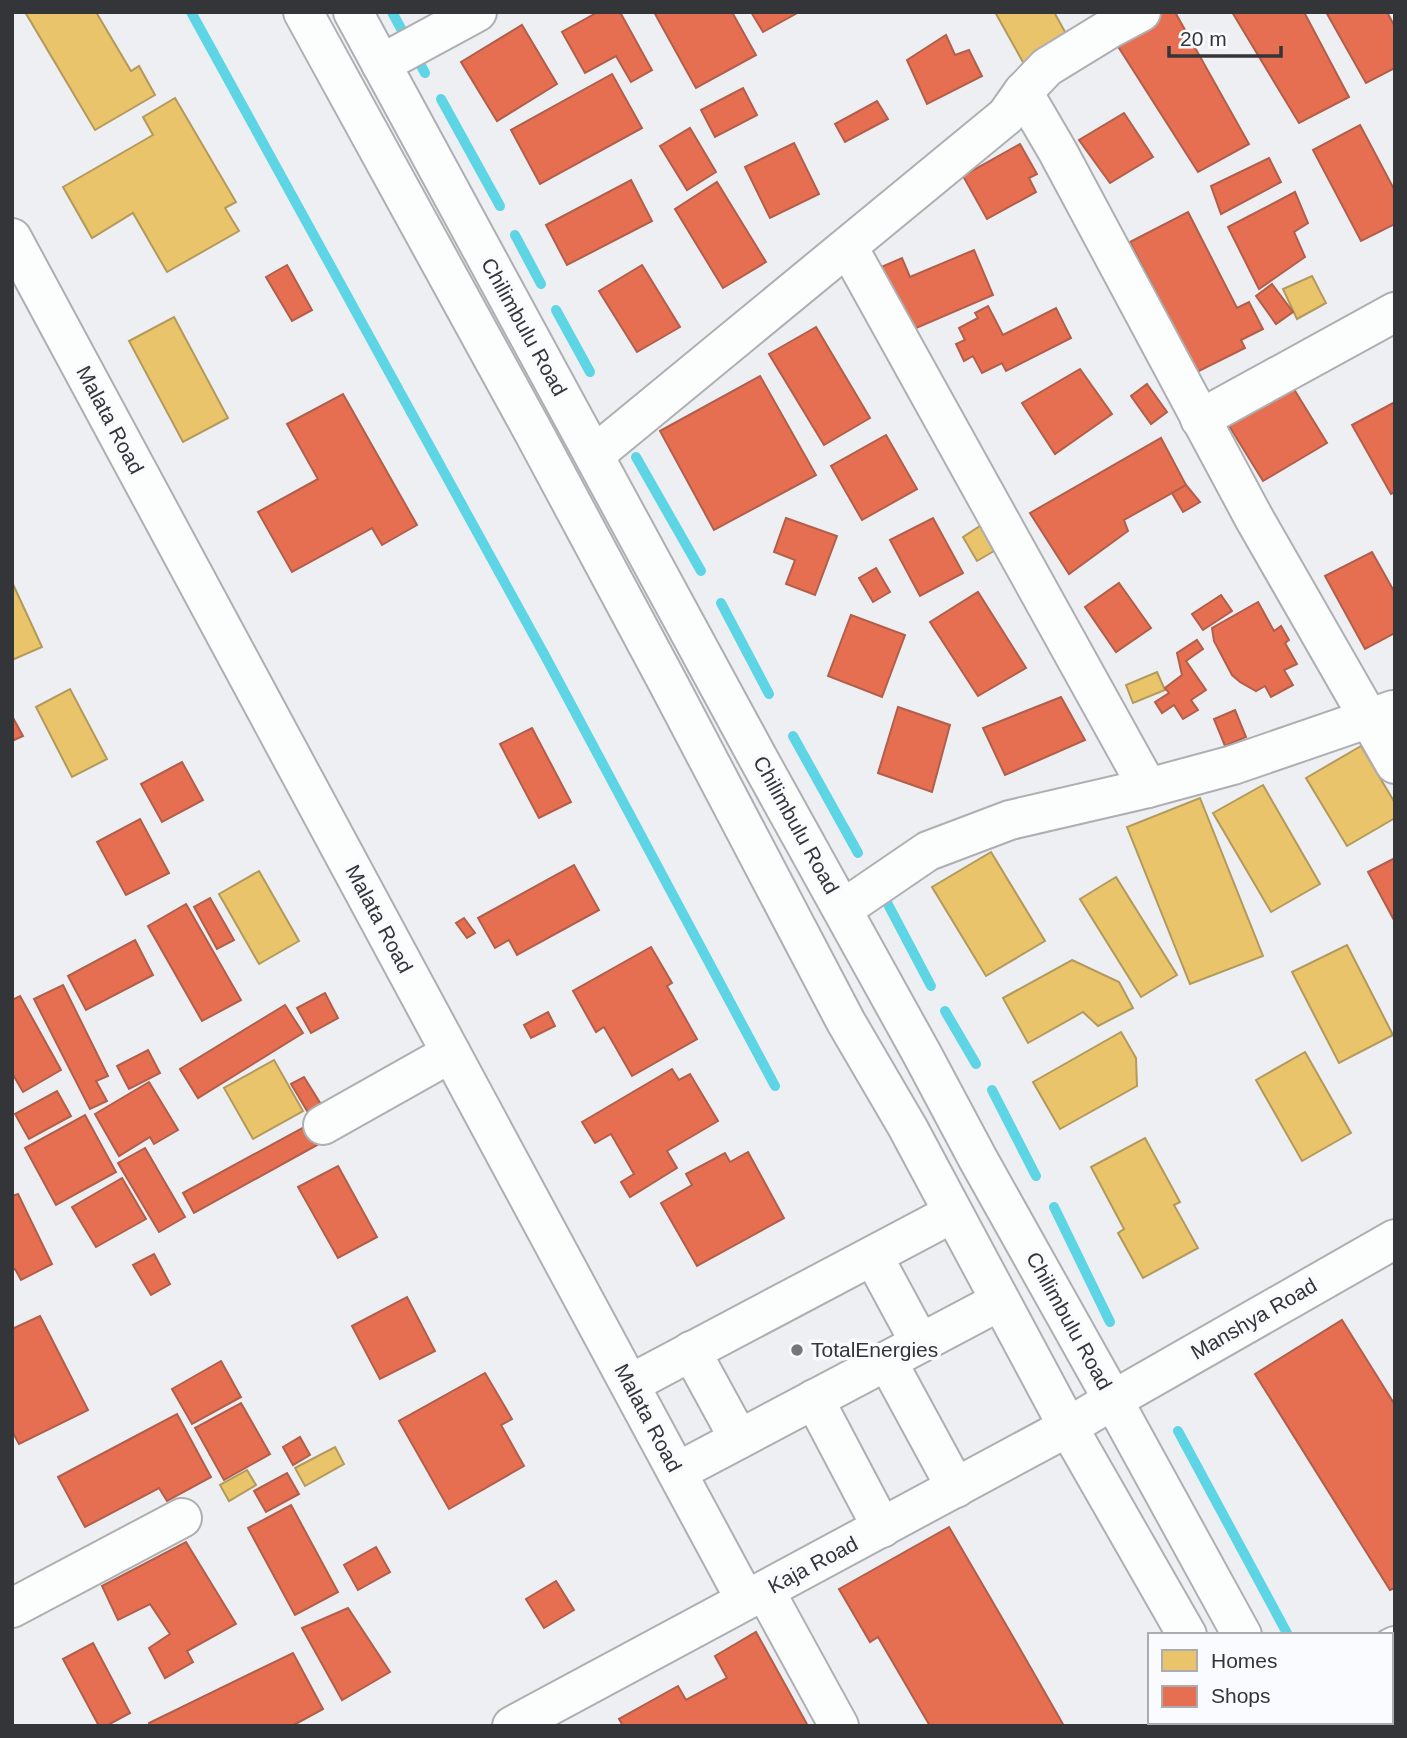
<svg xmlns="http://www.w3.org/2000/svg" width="1407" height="1738" font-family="Arial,sans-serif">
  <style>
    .homes { fill: #e9c46a; stroke: #b3995b; stroke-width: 2 }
    .shops { fill: #e76f51; stroke: #b15e4a; stroke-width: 2 }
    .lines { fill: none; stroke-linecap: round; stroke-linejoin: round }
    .stream { stroke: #5ed5e5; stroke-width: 10 }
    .minor-casing { stroke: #aeafb2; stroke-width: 42 }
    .major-casing { stroke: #aeafb2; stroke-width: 42 }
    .minor { stroke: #fcfdfd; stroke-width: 38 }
    .major { stroke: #fcfdfd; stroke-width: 38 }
    .poi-dot { fill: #757679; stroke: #fafbfe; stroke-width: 2.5 }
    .labels { text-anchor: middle; stroke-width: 7; stroke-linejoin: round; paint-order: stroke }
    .street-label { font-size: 21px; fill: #343538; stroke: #fafbfe }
    .poi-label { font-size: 21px; fill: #343538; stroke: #fafbfe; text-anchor: start }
  </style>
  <rect width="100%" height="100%" fill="#eeeff3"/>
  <!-- homes -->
  <g class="homes">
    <polygon points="25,12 96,12 131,71 139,66 155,95 95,130"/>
    <polygon points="995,12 1054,12 1074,48 1029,73"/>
    <polygon points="175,98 236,202 225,208 239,231 167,272 133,213 92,238 63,187 153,135 143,117"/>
    <polygon points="1312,276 1326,303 1297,319 1283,289"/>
    <polygon points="174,317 228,418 183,442 129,341"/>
    <polygon points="980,526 994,551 977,561 963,537"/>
    <polygon points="12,582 42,647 12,660"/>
    <polygon points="1157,672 1165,690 1133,703 1126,685"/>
    <polygon points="70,689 107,759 72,777 36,707"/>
    <polygon points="1361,746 1395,803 1395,818 1347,846 1306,778"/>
    <polygon points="1263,785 1320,884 1271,912 1213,813"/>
    <polygon points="1200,798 1263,956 1190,984 1127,827"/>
    <polygon points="991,852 1045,941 986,976 932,887"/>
    <polygon points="259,871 299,941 259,964 219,894"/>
    <polygon points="1116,877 1177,975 1141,997 1080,899"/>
    <polygon points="1347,945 1393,1035 1339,1063 1292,972"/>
    <polygon points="1072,960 1119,982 1133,1008 1098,1026 1083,1012 1028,1043 1003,998"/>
    <polygon points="1121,1032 1136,1058 1137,1086 1060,1129 1033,1082"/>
    <polygon points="1305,1052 1351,1133 1302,1161 1256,1080"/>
    <polygon points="274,1060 303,1111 253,1139 224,1088"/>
    <polygon points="1145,1138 1180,1202 1174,1205 1198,1248 1143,1278 1118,1233 1124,1229 1091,1167"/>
    <polygon points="335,1447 344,1464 305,1486 295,1468"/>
    <polygon points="247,1470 256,1485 229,1501 220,1485"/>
  </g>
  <!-- shops -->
  <g class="shops">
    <polygon points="598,12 620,12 652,70 631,82 616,56 585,73 562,32"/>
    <polygon points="654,12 732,12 756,55 696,88"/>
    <polygon points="751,12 799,12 763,32"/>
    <polygon points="1155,12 1175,12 1249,144 1198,172 1112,37"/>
    <polygon points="1232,12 1304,12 1349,97 1299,123"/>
    <polygon points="1326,12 1387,12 1395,27 1395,68 1366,83"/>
    <polygon points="522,25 557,84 497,121 461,62"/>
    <polygon points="946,35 955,55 969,50 982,76 927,104 907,60"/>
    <polygon points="612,74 642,128 540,184 511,130"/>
    <polygon points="743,88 757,115 715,137 701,110"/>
    <polygon points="877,101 888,119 845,142 835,124"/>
    <polygon points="1124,113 1153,157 1110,183 1079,140"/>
    <polygon points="1360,125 1395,191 1395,224 1361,241 1313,150"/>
    <polygon points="690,128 716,172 687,190 660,146"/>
    <polygon points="794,143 819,194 770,218 745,167"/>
    <polygon points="1020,144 1037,174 1029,178 1036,192 987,219 963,176"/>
    <polygon points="1269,158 1281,182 1221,214 1211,186"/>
    <polygon points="631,180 652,221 567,265 546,225"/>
    <polygon points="717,182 766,262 723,288 675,209"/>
    <polygon points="1295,192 1308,223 1294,232 1305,257 1259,289 1228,227"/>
    <polygon points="1188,212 1237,308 1249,302 1263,329 1241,340 1245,348 1197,372 1130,242"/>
    <polygon points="974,250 993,295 907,332 879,268 902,258 910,277"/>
    <polygon points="287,265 312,310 292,321 266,277"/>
    <polygon points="642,265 680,327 637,352 599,291"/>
    <polygon points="1272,284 1293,312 1276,324 1256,296"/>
    <polygon points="988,306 1003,335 1056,308 1071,338 1006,371 1002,363 982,373 973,356 964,361 956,344 965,340 959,328 978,318 975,313"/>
    <polygon points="816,327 870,418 824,445 769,354"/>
    <polygon points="1080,369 1112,414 1055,454 1022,403"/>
    <polygon points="760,376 816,475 714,530 660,431"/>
    <polygon points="1147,384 1167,412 1151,424 1131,396"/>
    <polygon points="1292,386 1327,443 1263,481 1228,424"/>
    <polygon points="343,394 417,525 382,545 372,528 292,572 258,512 318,479 287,424"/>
    <polygon points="1395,402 1395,492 1391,494 1352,425"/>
    <polygon points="886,435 917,489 862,520 831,466"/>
    <polygon points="1161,438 1186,485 1124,520 1128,531 1069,574 1030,513"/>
    <polygon points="1186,485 1200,502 1183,512 1172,493"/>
    <polygon points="786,518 837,536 815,595 786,584 795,560 774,552"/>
    <polygon points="933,518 963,573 920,596 890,540"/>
    <polygon points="1372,552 1395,593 1395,633 1365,649 1325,576"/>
    <polygon points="876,568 890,592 873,602 859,578"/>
    <polygon points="1119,583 1151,628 1116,652 1085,607"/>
    <polygon points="978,592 1026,668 978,696 930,622"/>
    <polygon points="1221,595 1232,611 1203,630 1192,614"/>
    <polygon points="1258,602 1274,631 1281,626 1289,640 1285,643 1297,664 1284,670 1293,685 1271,697 1265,686 1256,691 1240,682 1232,675 1214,641 1212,628"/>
    <polygon points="851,615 905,635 882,697 828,676"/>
    <polygon points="1197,640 1203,649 1186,661 1206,690 1191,700 1198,710 1183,719 1174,705 1162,713 1155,702 1169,693 1165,688 1182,675 1177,653"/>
    <polygon points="1061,697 1085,740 1005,775 983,728"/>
    <polygon points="898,707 950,725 932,792 878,773"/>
    <polygon points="1235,710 1246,737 1225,746 1214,719"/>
    <polygon points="12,716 23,736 12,741"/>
    <polygon points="532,728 571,802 539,818 500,744"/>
    <polygon points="182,762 203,800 162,822 141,784"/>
    <polygon points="140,819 169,873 126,895 97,842"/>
    <polygon points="1395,858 1395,922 1368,872"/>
    <polygon points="574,865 599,910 517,955 509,940 495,948 478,918"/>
    <polygon points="210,898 234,940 217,949 194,907"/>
    <polygon points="186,904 241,1000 202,1021 148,926"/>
    <polygon points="464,918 475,933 467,938 456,923"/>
    <polygon points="135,940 153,975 86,1010 68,976"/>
    <polygon points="651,947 672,983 667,986 697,1039 632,1076 604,1027 596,1032 573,991"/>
    <polygon points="63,985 108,1076 96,1081 107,1101 90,1109 34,999"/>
    <polygon points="325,993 338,1018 311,1033 297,1008"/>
    <polygon points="20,996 61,1070 23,1092 12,1073 12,1000"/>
    <polygon points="285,1005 303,1033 198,1098 180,1069"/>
    <polygon points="548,1012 555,1026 531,1038 524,1025"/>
    <polygon points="148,1050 160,1073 129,1089 117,1066"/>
    <polygon points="672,1069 679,1080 690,1074 718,1121 667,1151 677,1168 630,1197 621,1182 634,1174 611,1134 595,1143 582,1122"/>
    <polygon points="304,1077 322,1106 309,1114 291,1084"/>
    <polygon points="149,1082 178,1130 154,1144 150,1137 119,1156 95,1114"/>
    <polygon points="57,1091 71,1116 29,1139 15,1114"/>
    <polygon points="85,1115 116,1172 56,1205 25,1148"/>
    <polygon points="306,1126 317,1145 194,1213 183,1193"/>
    <polygon points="145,1148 185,1217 159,1232 118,1163"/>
    <polygon points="748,1152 784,1218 697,1266 661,1203 692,1185 686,1174 725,1153 730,1162"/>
    <polygon points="338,1166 377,1237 338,1258 298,1187"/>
    <polygon points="122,1178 146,1219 96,1247 72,1207"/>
    <polygon points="18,1194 52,1264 21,1280 15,1269 12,1270 12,1196"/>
    <polygon points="154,1254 170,1284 151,1295 133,1265"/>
    <polygon points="407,1297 435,1351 380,1379 352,1326"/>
    <polygon points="40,1316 88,1410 19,1444 12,1431 12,1329"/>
    <polygon points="1342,1320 1395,1405 1395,1588 1390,1590 1255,1374"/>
    <polygon points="221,1361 241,1397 192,1424 172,1389"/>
    <polygon points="485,1373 512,1419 501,1425 524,1466 449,1509 399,1421"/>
    <polygon points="241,1403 270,1454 224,1480 195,1428"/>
    <polygon points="177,1414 211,1477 167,1501 159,1488 85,1527 58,1477"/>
    <polygon points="300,1437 310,1455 293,1465 283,1447"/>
    <polygon points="287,1473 299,1494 266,1512 254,1491"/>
    <polygon points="291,1505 338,1592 295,1615 248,1528"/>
    <polygon points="949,1527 1016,1642 1064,1726 930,1726 878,1637 870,1642 839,1589"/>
    <polygon points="186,1542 236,1624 187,1651 193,1662 165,1678 149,1648 170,1634 150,1604 118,1620 102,1586"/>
    <polygon points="376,1547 390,1572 358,1590 344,1565"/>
    <polygon points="556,1581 574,1610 544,1628 526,1599"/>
    <polygon points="348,1608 390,1672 342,1700 302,1628"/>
    <polygon points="756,1632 808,1726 623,1726 619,1719 678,1686 686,1700 727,1678 715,1656"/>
    <polygon points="93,1643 130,1713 106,1726 99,1726 63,1659"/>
    <polygon points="293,1653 323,1709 292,1726 150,1726 149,1723"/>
  </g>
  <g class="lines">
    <!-- stream -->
    <g class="stream">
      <polyline points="191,12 544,654 775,1086"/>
      <polyline points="392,12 425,73"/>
      <polyline points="441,99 500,206"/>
      <polyline points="515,235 541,284"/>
      <polyline points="556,310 590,372"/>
      <polyline points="636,457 701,571"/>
      <polyline points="721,603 769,694"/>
      <polyline points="793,736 858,853"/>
      <polyline points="883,895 931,986"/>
      <polyline points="945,1011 976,1064"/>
      <polyline points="992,1090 1036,1176"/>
      <polyline points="1054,1207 1110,1322"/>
      <polyline points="1178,1431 1288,1635"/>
      <polyline points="1335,1722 1337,1726"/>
    </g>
    <defs>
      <g id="minor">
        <polyline points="381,64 477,12"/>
        <polyline points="1023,92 1058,152 1254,518 1395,764"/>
        <polyline points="12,238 745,1599"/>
        <polyline points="848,247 1148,788"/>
        <polyline points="1200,419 1395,312"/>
        <polyline points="594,455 1006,116 1023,92 1047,67 1109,29 1141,12"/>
        <polyline points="843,909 928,851 1010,820 1148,788 1233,765 1393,710"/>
        <polyline points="323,1125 451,1053"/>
        <polyline points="873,1256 920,1343"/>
        <polyline points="691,1351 739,1439"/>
        <polyline points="887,1361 956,1488"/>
        <polyline points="630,1384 953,1213"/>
        <polyline points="814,1399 882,1528"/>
        <polyline points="677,1472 1000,1301"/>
        <polyline points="765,1591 839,1726"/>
        <polyline points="12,1608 182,1518"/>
        <polyline points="1391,1648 1395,1646"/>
        <polyline points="512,1726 1068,1427 1113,1400 1395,1239"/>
      </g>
      <g id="major">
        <polyline points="303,12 534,433 667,681 846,1022 908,1128 1068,1427 1187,1635"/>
        <polyline points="353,12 758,758 922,1054 978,1159 1113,1400 1242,1635"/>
        <polyline points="1237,1722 1239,1726"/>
        <polyline points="1291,1722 1293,1726"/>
      </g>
    </defs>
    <!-- minor casing -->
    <use href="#minor" class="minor-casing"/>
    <!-- major casing -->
    <use href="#major" class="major-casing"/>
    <!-- minor -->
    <use href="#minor" class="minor"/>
    <!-- major -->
    <use href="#major" class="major"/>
  </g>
  <!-- markers -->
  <circle class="poi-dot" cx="797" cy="1350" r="7"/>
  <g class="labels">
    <!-- street labels -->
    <g class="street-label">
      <text transform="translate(524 327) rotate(61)" y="7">Chilimbulu Road</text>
      <text transform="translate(110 420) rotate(62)" y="7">Malata Road</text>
      <text transform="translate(796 825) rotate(61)" y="7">Chilimbulu Road</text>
      <text transform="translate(379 919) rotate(62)" y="7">Malata Road</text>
      <text transform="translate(1254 1319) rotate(-30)" y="7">Manshya Road</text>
      <text transform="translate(1069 1321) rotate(61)" y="7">Chilimbulu Road</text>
      <text transform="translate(648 1418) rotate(62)" y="7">Malata Road</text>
      <text transform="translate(813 1565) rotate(-28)" y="7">Kaja Road</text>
    </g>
    <!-- poi labels -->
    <g class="poi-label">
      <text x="811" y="1357">TotalEnergies</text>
    </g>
  </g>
  <!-- border -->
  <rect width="1407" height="1738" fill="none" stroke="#343538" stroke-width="28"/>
  <!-- legend -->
  <rect x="1148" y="1633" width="245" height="91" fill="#fafbfe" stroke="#abacaf" stroke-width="2"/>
  <rect x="1162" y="1650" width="35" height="21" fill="#e9c46a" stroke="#abacaf" stroke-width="2"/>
  <text x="1211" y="1668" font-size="21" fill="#343538">Homes</text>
  <rect x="1162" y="1686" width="35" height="21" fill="#e76f51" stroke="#abacaf" stroke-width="2"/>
  <text x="1211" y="1703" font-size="21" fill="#343538">Shops</text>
  <!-- scale -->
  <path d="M1169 46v10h112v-10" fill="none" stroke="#343538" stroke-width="3.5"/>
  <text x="1180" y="46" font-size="21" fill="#343538" stroke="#fafbfe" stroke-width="5" paint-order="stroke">20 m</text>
</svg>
